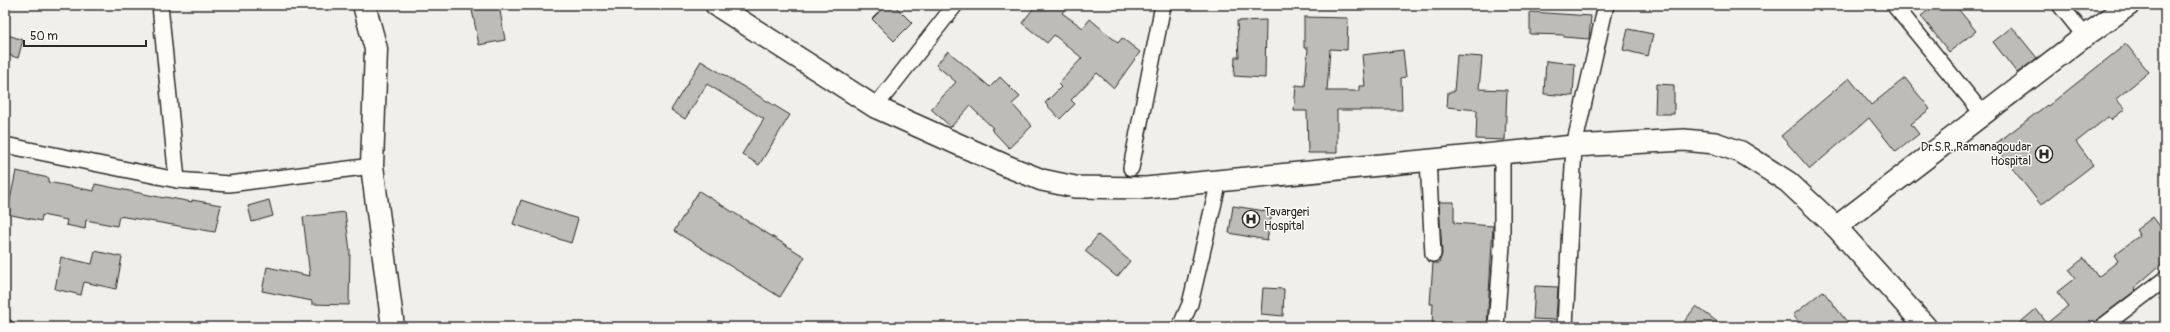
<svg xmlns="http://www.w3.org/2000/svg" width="2170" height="332" font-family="Pangolin,sans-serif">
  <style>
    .building { fill: #bdbcb8; stroke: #2b2b2b }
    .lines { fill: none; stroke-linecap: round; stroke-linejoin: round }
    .street-casing { stroke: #2b2b2b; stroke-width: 18 }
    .secondary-casing { stroke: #2b2b2b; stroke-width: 24 }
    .primary-casing { stroke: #2b2b2b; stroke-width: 25 }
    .street { stroke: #fdfcf7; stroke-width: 15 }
    .secondary { stroke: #fdfcf7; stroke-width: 21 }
    .primary { stroke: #fdfcf7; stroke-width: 22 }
    .labels { text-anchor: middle; stroke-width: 3; stroke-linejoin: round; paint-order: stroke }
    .poi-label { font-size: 12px; fill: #2b2b2b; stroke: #fdfcf7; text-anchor: end }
  </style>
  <rect width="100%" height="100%" fill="#f0efeb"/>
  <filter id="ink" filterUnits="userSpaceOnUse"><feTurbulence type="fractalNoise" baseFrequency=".025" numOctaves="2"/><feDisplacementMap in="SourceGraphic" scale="8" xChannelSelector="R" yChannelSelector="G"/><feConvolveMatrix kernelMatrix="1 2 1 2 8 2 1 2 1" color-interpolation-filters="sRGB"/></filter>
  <g filter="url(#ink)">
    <!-- building -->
    <g class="building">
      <polygon points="471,5 499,5 505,40 479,45"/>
      <polygon points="886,5 894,5 912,23 894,41 872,19"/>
      <polygon points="1036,5 1068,5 1062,13 1083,28 1090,19 1118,43 1122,38 1140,52 1114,88 1097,73 1071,100 1075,104 1060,119 1045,103 1061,87 1058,84 1082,58 1054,35 1047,43 1022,23"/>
      <polygon points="1935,5 1955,5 1976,31 1949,52 1921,16"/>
      <polygon points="1530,12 1591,16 1589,39 1564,37 1564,35 1530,34"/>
      <polygon points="1304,17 1348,18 1347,50 1330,49 1327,91 1359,91 1359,86 1365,86 1362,55 1403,50 1406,77 1401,78 1402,110 1337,110 1337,153 1308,153 1307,111 1294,111 1296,85 1305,86 1308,48 1304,48"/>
      <polygon points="1266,20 1265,78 1234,76 1235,57 1239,57 1237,21"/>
      <polygon points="2012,27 2037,58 2017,73 1993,42"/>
      <polygon points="1628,29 1653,34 1648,56 1623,50"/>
      <polygon points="5,34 23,40 18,58 5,54"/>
      <polygon points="2126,44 2149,72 2116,99 2125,109 2111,120 2108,117 2076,142 2093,165 2041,205 1994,145 2047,105 2048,106"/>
      <polygon points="948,51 990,87 1000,77 1020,97 1012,104 1032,126 1009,148 991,129 993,128 970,106 951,127 931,109 956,82 936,65"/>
      <polygon points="1457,55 1482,57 1479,89 1507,90 1505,140 1476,139 1477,110 1447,107 1448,92 1454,92"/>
      <polygon points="701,61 790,115 759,165 742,154 764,119 707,84 685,119 671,110"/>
      <polygon points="1546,61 1575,64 1573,96 1544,94"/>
      <polygon points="1849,78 1871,105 1905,78 1930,109 1911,124 1919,134 1896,152 1869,118 1810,169 1781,136"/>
      <polygon points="1656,84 1674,85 1674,114 1655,114"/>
      <polygon points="16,171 49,178 48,182 94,191 95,184 164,198 165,197 192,202 192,200 221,205 215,232 119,216 117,226 86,220 85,229 66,225 67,220 42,215 41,221 7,214"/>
      <polygon points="699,191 805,257 780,297 674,231"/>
      <polygon points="269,200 273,216 252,222 248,206"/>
      <polygon points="521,200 578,219 571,243 513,224"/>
      <polygon points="1439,202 1454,202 1454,223 1493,226 1487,327 1432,327 1433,304 1430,304 1433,263 1439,263 1442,254"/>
      <polygon points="1233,206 1272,212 1267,240 1229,233"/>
      <polygon points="345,212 350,251 349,305 312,304 312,301 262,291 267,267 310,276 303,217"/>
      <polygon points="2153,217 2165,233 2165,261 2134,288 2136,290 2097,320 2093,327 2015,327 2036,309 2047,323 2068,306 2057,292 2075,278 2069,270 2084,258 2098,277 2118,261 2114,255 2140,235 2136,230"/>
      <polygon points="1098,235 1130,261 1117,277 1085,251"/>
      <polygon points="95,251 122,257 116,289 84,282 81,295 55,289 61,257 92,264"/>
      <polygon points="1535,286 1558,287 1556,320 1533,319"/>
      <polygon points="1263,288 1284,289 1283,316 1261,314"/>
      <polygon points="1823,291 1851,327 1803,327 1793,315"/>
      <polygon points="1696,306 1724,327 1680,327"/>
    </g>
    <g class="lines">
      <defs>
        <g id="street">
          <polyline points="160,5 177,180"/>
          <polyline points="1894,5 1983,114"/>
          <polyline points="2060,5 2085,36"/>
          <polyline points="875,107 955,5"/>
          <polyline points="5,145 177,180 229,184 372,166"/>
          <polyline points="1428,160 1433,254"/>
          <polyline points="1131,168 1163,5"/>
          <polyline points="5,327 6,327"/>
          <polyline points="1180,327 1190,304 1219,181"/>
          <polyline points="1496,327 1502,245 1502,154"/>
          <polyline points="1565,327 1574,146 1606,5"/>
          <polyline points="2102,327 2165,279"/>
        </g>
        <g id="secondary">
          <polyline points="716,5 875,107 1009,167 1042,180 1075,187 1146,188 1574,146 1684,140 1715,143 1741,152 1788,182 1836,227 1926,327"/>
          <polyline points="1836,227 2085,36 2129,5"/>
        </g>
        <polyline id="primary" points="364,5 376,49 372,166 393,327"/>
      </defs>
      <!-- street casing -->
      <use href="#street" class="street-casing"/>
      <!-- secondary casing -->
      <use href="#secondary" class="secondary-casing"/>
      <!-- primary casing -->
      <use href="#primary" class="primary-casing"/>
      <!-- street -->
      <use href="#street" class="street"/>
      <!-- secondary -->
      <use href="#secondary" class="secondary"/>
      <!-- primary -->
      <use href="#primary" class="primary"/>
    </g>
  </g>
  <!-- icons -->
  <defs>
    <symbol id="hospital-ring" viewBox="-11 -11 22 22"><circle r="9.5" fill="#fdfcf7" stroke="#2b2b2b" stroke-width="1.5"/><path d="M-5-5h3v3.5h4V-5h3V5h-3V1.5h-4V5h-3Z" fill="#2b2b2b"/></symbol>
  </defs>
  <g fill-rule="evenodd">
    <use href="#hospital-ring" x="2034" y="144" width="20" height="20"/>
    <use href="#hospital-ring" x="1241" y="209" width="20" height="20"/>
  </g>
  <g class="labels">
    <!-- poi labels -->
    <g class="poi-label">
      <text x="2031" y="151">Dr.S.R. Ramanagoudar<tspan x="2031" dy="14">Hospital</tspan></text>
      <text x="1264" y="216" text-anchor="start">Tavargeri<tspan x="1264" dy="14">Hospital</tspan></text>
    </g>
  </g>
  <!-- margin -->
  <rect width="2170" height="332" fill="none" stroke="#fdfcf7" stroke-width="20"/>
  <rect x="10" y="10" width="2150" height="312" fill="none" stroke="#2b2b2b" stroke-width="1.5" filter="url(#ink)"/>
  <!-- scale -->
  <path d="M24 40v6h122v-6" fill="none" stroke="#2b2b2b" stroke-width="2"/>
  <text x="30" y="40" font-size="12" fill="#2b2b2b" stroke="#fdfcf7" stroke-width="3" paint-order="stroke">50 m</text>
</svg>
